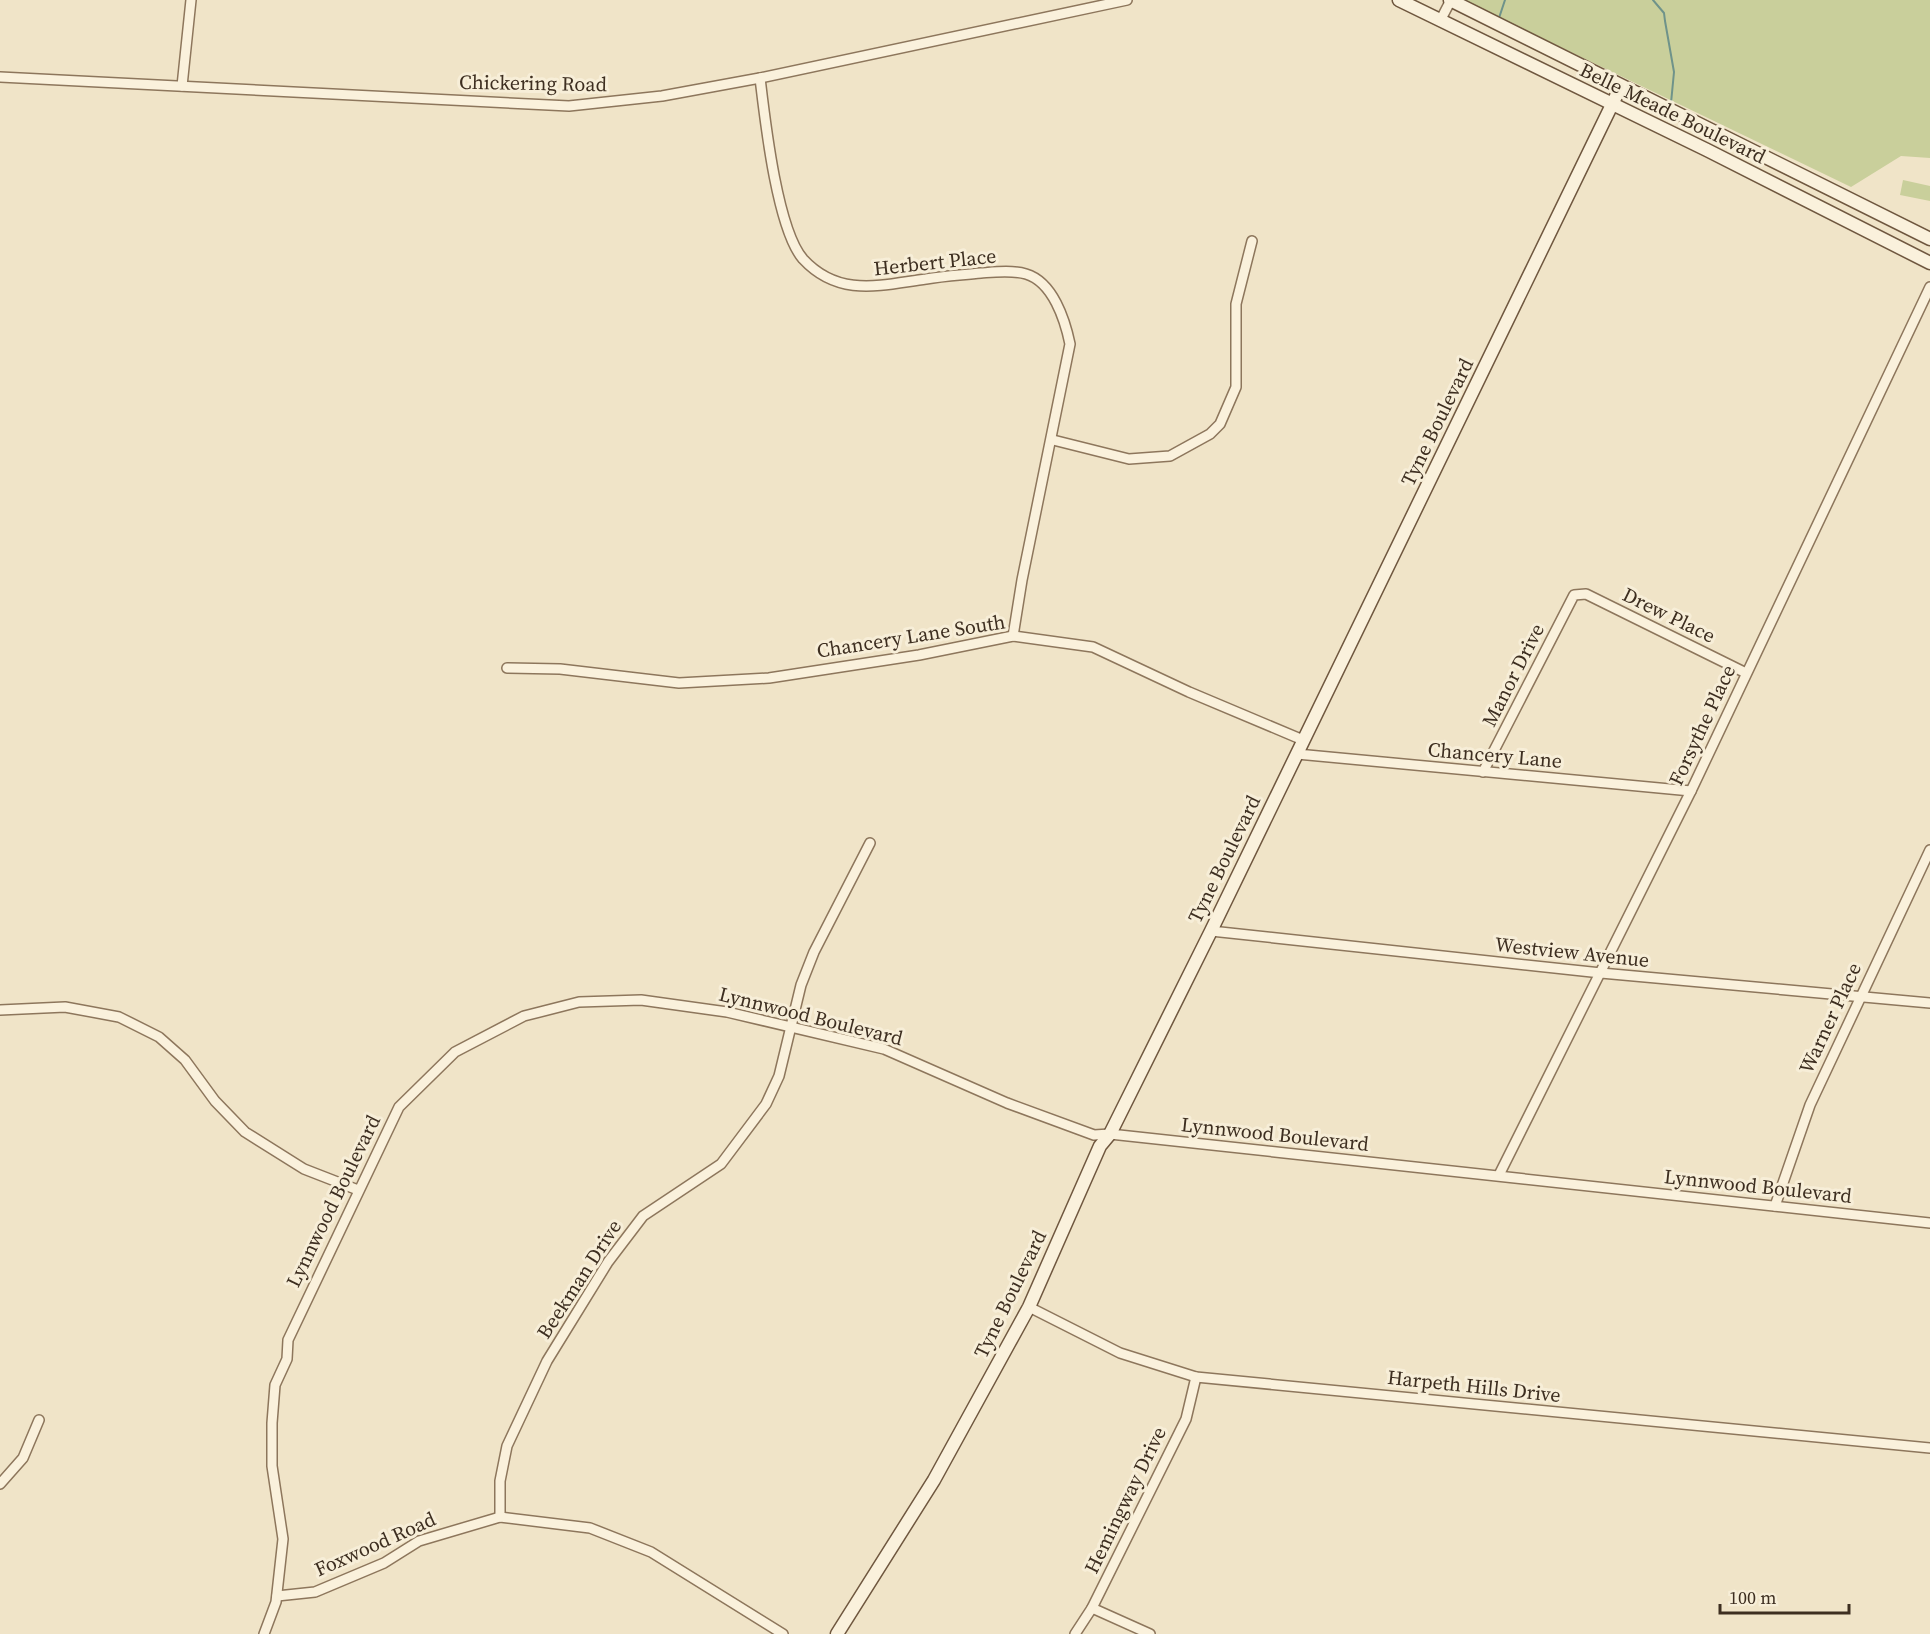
<svg xmlns="http://www.w3.org/2000/svg" width="1930" height="1634" font-family="'Source Serif 4',serif">
  <style>
    .green { fill: #c9cf9b }
    .lines { fill: none; stroke-linecap: round; stroke-linejoin: round }
    .stream { stroke: #6f938a; stroke-width: 2 }
    .street-casing { stroke: #8d765c; stroke-width: 12 }
    .secondary-casing { stroke: #6f573f; stroke-width: 15 }
    .street { stroke: #faf1dc; stroke-width: 9 }
    .secondary { stroke: #faf1dc; stroke-width: 12 }
    .labels { text-anchor: middle; stroke-width: 6; stroke-linejoin: round; paint-order: stroke }
    .street-label { font-size: 20px; fill: #3d2e20; stroke: #f7eed8 }
  </style>
  <rect width="100%" height="100%" fill="#f0e4c8"/>
  <!-- green -->
  <g class="green">
    <polygon points="1463,0 1930,0 1930,158 1901,156 1851,187"/>
    <polygon points="1903,180 1930,186 1930,201 1900,195"/>
  </g>
  <g class="lines">
    <!-- stream -->
    <g class="stream">
      <polyline points="1653,0 1664,13 1665,21 1674,72 1671,103"/>
      <polyline points="1499,18 1505,0"/>
    </g>
    <defs>
      <g id="street">
        <polyline points="1440,21 1451,0"/>
        <polyline points="0,77 569,106 662,96 760,78 1127,0"/>
        <path d="M 760,78 C 765,120 777,229 803,259 C 839,298 881,285 926,279 C 944,276 963,275 981,273 C 995,272 1012,270 1026,274 C 1053,282 1065,320 1070,344 L 1022,580 L 1013,636"/>
        <polyline points="182,86 191,0"/>
        <polyline points="1053,440 1129,459 1170,456 1210,434 1220,424 1236,387 1236,304 1252,241"/>
        <polyline points="507,668 560,669 679,683 769,678 919,655 1013,636 1093,647 1189,692 1303,740"/>
        <polyline points="1297,754 1691,791"/>
        <polyline points="1483,772 1574,595 1586,594 1746,673"/>
        <polyline points="1211,931 1601,973 1930,1003"/>
        <polyline points="0,1010 65,1007 119,1017 159,1037 185,1060 215,1101 245,1132 304,1169 358,1190"/>
        <polyline points="1499,1175 1691,791 1930,287"/>
        <polyline points="1775,1206 1810,1105 1930,850"/>
        <polyline points="1029,1307 1120,1353 1196,1377 1930,1448"/>
        <polyline points="0,1484 23,1458 39,1420"/>
        <polyline points="500,1517 500,1481 507,1446 547,1361 608,1262 643,1216 721,1164 766,1104 779,1076 801,985 814,952 870,843"/>
        <polyline points="277,1596 315,1592 384,1563 419,1541 500,1517 590,1528 651,1552 783,1634"/>
        <polyline points="1092,1608 1150,1634"/>
        <polyline points="264,1634 276,1602 283,1539 272,1466 272,1423 275,1385 287,1359 288,1340 399,1107 455,1052 524,1016 579,1002 641,1000 727,1012 884,1049 1007,1103 1094,1135 1110,1134 1930,1223"/>
        <polyline points="1075,1634 1092,1608 1186,1419 1196,1377"/>
      </g>
      <g id="secondary">
        <polyline points="1399,0 1707,150 1930,263"/>
        <polyline points="1450,0 1930,239"/>
        <polyline points="837,1634 934,1480 1029,1307 1100,1146 1110,1134 1211,931 1621,86"/>
      </g>
    </defs>
    <!-- street casing -->
    <use href="#street" class="street-casing"/>
    <!-- secondary casing -->
    <use href="#secondary" class="secondary-casing"/>
    <!-- street -->
    <use href="#street" class="street"/>
    <!-- secondary -->
    <use href="#secondary" class="secondary"/>
  </g>
  <g class="labels">
    <!-- street labels -->
    <g class="street-label">
      <text transform="translate(533 83) rotate(1)" y="7">Chickering Road</text>
      <text transform="translate(1673 113) rotate(26)" y="7">Belle Meade Boulevard</text>
      <text transform="translate(935 262) rotate(-6)" y="7">Herbert Place</text>
      <text transform="translate(1437 422) rotate(-64)" y="7">Tyne Boulevard</text>
      <text transform="translate(1669 615) rotate(26)" y="7">Drew Place</text>
      <text transform="translate(911 636) rotate(-9)" y="7">Chancery Lane South</text>
      <text transform="translate(1513 675) rotate(-63)" y="7">Manor Drive</text>
      <text transform="translate(1702 725) rotate(-65)" y="7">Forsythe Place</text>
      <text transform="translate(1495 755) rotate(5)" y="7">Chancery Lane</text>
      <text transform="translate(1224 859) rotate(-64)" y="7">Tyne Boulevard</text>
      <text transform="translate(1572 952) rotate(6)" y="7">Westview Avenue</text>
      <text transform="translate(811 1016) rotate(14)" y="7">Lynnwood Boulevard</text>
      <text transform="translate(1830 1018) rotate(-65)" y="7">Warner Place</text>
      <text transform="translate(1275 1134) rotate(6)" y="7">Lynnwood Boulevard</text>
      <text transform="translate(1758 1186) rotate(6)" y="7">Lynnwood Boulevard</text>
      <text transform="translate(333 1201) rotate(-64)" y="7">Lynnwood Boulevard</text>
      <text transform="translate(579 1279) rotate(-57)" y="7">Beekman Drive</text>
      <text transform="translate(1010 1294) rotate(-64)" y="7">Tyne Boulevard</text>
      <text transform="translate(1474 1386) rotate(6)" y="7">Harpeth Hills Drive</text>
      <text transform="translate(1125 1500) rotate(-64)" y="7">Hemingway Drive</text>
      <text transform="translate(375 1544) rotate(-24)" y="7">Foxwood Road</text>
    </g>
  </g>
  <!-- scale -->
  <path d="M1720 1604v9h129v-9" fill="none" stroke="#3d2e20" stroke-width="3"/>
  <text x="1729" y="1604" font-size="18" fill="#3d2e20" stroke="#f7eed8" stroke-width="4.5" paint-order="stroke">100 m</text>
</svg>
